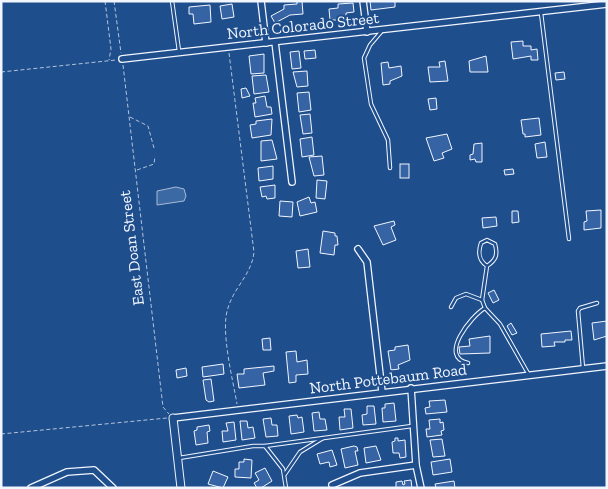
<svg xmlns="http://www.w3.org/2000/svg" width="608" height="489" font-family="'Zilla Slab',serif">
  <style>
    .water { fill: #3b69a3; stroke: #a8bbd7 }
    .building { fill: #3563a3; stroke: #f2f6ff }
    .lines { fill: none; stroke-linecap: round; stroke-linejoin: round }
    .service-casing { stroke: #f2f6ff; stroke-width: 4.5 }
    .minor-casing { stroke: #f2f6ff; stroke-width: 8 }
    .tertiary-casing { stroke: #f2f6ff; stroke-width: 9 }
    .path { stroke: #b3c4dc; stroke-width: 1; stroke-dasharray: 4 2.5; stroke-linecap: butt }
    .service { stroke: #1f4e8c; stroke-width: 2.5 }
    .minor { stroke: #1f4e8c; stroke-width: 5.5 }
    .tertiary { stroke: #1f4e8c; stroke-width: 7 }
    .labels { text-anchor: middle; stroke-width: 4; stroke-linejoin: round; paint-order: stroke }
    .street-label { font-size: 16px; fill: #f2f6ff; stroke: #1f4e8c }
  </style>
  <rect width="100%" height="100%" fill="#1f4e8c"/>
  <!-- water -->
  <polygon class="water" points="176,187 184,189 186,196 184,201 157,205 157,191"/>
  <!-- building -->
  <g class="building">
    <polygon points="297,1 302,1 303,14 290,15 275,23 271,16 284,9 284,5 297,4"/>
    <polygon points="370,1 395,1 395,7 371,10"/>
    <polygon points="353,3 354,12 346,13 346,20 330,20 329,9 338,8 338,4"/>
    <polygon points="232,4 234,17 222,19 220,6"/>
    <polygon points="210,5 211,22 194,24 193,14 189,14 189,7"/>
    <polygon points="523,41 523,46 531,46 531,50 537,49 538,60 531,60 531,56 513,59 511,42"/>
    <polygon points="315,50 316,58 305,59 304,51"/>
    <polygon points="299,51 301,68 292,69 290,52"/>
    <polygon points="264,54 264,73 251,74 249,56"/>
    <polygon points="486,56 488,72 470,72 469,61"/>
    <polygon points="445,61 448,81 430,82 428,67 440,67 439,62"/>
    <polygon points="388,62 389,68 401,66 402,76 390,81 390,84 383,85 381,63"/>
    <polygon points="307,71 308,86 297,87 293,72"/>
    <polygon points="564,72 565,79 556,80 555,73"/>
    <polygon points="266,75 269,92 254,94 252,76"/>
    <polygon points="246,88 250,96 242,98 241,89"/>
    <polygon points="309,92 311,110 299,112 297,93"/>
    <polygon points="265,96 267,107 271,107 272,114 255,117 253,103 256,103 255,98"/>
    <polygon points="436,98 437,109 430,110 428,99"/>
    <polygon points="310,114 312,133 303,134 300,115"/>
    <polygon points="539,118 541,135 525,137 525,134 523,134 521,120"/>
    <polygon points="272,119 271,135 252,138 250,125 256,124 256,121"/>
    <polygon points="447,134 452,149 442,153 444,158 434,161 426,138"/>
    <polygon points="312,137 314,155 302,157 300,139"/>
    <polygon points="272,140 277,159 261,161 261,141"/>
    <polygon points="545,142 547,157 537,158 535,144"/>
    <polygon points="482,143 482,162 476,162 475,159 470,160 470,155 473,154 474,144"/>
    <polygon points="322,156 324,175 314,176 309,157"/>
    <rect x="400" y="164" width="9" height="14"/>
    <polygon points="273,166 273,179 259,181 258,168"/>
    <polygon points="513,169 514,174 505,175 504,170"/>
    <polygon points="317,180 327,181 325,199 316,198"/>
    <polygon points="275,185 275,198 267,199 266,196 262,197 260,187"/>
    <polygon points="309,197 311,203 315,202 317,212 300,216 297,202"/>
    <polygon points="280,201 293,202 292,217 279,216"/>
    <polygon points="601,210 601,228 584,230 584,222 587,221 586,211"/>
    <polygon points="512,211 518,211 519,222 512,223"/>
    <polygon points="496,217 497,226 483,228 482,218"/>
    <polygon points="394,221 395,225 391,227 396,240 383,245 374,226"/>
    <polygon points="323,231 335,233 335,236 337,236 338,245 335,245 334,255 320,253"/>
    <polygon points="308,249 310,267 298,268 296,251"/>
    <polygon points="494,290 499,300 493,303 488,293"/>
    <polygon points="607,321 607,336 594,340 592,323"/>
    <polygon points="511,323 517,333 512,335 507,326"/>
    <polygon points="571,331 572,340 565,340 565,342 554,342 555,346 542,347 541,334"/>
    <polygon points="490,336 490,353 460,354 459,347 470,346 469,339"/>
    <polygon points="270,338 271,350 263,350 262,339"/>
    <polygon points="408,345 410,360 398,365 399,369 391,370 388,351 395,350 395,347"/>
    <polygon points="296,351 297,362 307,360 308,374 296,375 296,382 289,383 286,352"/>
    <polygon points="223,364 224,374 203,377 202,367"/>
    <polygon points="274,366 274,371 263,373 265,385 239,388 237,374 244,374 244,369"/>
    <polygon points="186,368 187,376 177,378 176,370"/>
    <polygon points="211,379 214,401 209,402 206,400 203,380"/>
    <polygon points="445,400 447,412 426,414 425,408 430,407 429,401"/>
    <polygon points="394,403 396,421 383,422 382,408 385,408 385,404"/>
    <polygon points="367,406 374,406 376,424 363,425 362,415 367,414"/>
    <polygon points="344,409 351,409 353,428 340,430 339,417 345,417"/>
    <polygon points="319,412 320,419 325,419 327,430 314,431 312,413"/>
    <polygon points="297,415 298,418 302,417 304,432 291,434 289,416"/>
    <polygon points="271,418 272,425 277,425 278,436 266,437 263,419"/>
    <polygon points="440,419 440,423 443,422 444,430 441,431 442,435 427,437 426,429 430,429 429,420"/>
    <polygon points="240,421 247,421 248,428 253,427 255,438 242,440"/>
    <polygon points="234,422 236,440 223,442 222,431 228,431 226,423"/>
    <polygon points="209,425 210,431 207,432 208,443 196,445 194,431 197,430 197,427"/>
    <polygon points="395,438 398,438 398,441 405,440 406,457 400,458 399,453 393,453 392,442 395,441"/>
    <polygon points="442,439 445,456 433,457 430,440"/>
    <polygon points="354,446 357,447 358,451 355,451 358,465 345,468 341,449"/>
    <polygon points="376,446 381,460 366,463 364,448"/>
    <polygon points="332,450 337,465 330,467 329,462 320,464 317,454"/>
    <polygon points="244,459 252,460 251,478 235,477 235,469 239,469 239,462 244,462"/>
    <polygon points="450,459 452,472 433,475 431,462"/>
    <polygon points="265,468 272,481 261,488 257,488 254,483 259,480 255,473"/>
    <polygon points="213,471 228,477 223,488 208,484"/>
    <polygon points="411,480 412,488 396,488 396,482 402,481 403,485 405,484 404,481"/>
    <polygon points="454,481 455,488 436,488 435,484"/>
  </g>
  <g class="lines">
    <defs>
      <g id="service">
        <polyline points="172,1 179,51"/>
        <polyline points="541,13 569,239"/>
        <polyline points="381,32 370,45 364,58 371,104 388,140 390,168"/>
        <path d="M 482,300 L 487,266 C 478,260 478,252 481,243 L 487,240 L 495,244 C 498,255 496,260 487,266"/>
        <polyline points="451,307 456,298 466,294 482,300 485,308"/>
        <path d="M 468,363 C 438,357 471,316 485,308 L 500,324 L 529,375"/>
        <polyline points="583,368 578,311 580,308 597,303"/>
        <polyline points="265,446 412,426"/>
        <polyline points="179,458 253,446 265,446 283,469 286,488"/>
        <polyline points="285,474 300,452 323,438"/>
      </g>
      <g id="minor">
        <polyline points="261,1 266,43"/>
        <polyline points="363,1 367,32"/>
        <polyline points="275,42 292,182"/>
        <polyline points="122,59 607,4"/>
        <polyline points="358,249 367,262 382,392"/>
        <polyline points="411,388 416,465 421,488"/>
        <polyline points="173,418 607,366"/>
        <polyline points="332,485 360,473 416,465"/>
        <polyline points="31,488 67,472 94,470 113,488"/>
      </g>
      <polyline id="tertiary" points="173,418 181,488"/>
    </defs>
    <!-- service casing -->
    <use href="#service" class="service-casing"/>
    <!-- minor casing -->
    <use href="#minor" class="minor-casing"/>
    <!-- tertiary casing -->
    <use href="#tertiary" class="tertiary-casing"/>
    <!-- path -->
    <g class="path">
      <polyline points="105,1 111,49 109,60"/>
      <polyline points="114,1 121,53"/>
      <path d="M 229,53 L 254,252 C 252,274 234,287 228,308 C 220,330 233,380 237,404"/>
      <polyline points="123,65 163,407 169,414"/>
      <polyline points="1,72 116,60"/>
      <polyline points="130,117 148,126 154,148"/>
      <polyline points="137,170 154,164 155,156"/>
      <polyline points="1,434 167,418"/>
    </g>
    <!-- service -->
    <use href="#service" class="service"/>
    <!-- minor -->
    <use href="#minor" class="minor"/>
    <!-- tertiary -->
    <use href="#tertiary" class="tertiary"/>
  </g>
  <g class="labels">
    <!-- street labels -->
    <g class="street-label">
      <text transform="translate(303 25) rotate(-6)" y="6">North Colorado Street</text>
      <text transform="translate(131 248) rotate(-97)" y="6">East Doan Street</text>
      <text transform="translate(388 378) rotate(-7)" y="6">North Pottebaum Road</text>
    </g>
  </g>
  <!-- border -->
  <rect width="608" height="489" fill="none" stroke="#f2f6ff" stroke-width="5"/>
</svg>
